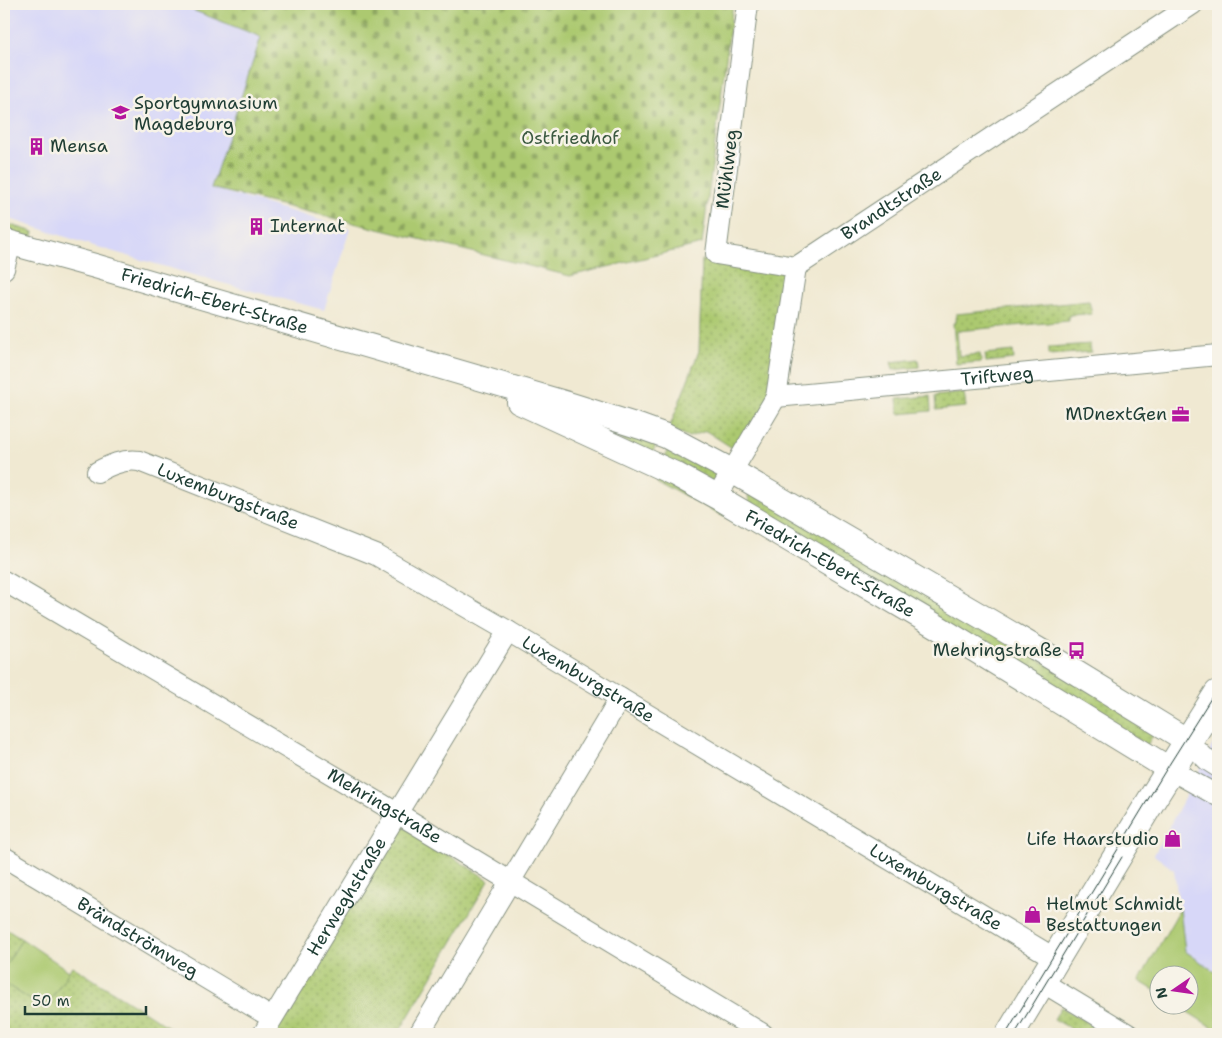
<svg xmlns="http://www.w3.org/2000/svg" width="1222" height="1038" font-family="'Shantell Sans',sans-serif">
  <style>
    .built { fill: #d7d7f8 }
    .grass { fill: url(#grass-dots); stroke: #668352 }
    .cemetery { fill: url(#cemetery-stones); stroke: #668352 }
    .garden { fill: #acc970; stroke: #668352 }
    .lines { fill: none; stroke-linecap: round; stroke-linejoin: round }
    .minor-casing { stroke: #889383; stroke-width: 22 }
    .tertiary-casing { stroke: #889383; stroke-width: 26 }
    .secondary-casing { stroke: #889383; stroke-width: 30 }
    .minor { stroke: #fff; stroke-width: 20 }
    .tertiary { stroke: #fff; stroke-width: 24 }
    .secondary { stroke: #fff; stroke-width: 28 }
    .tram { stroke: #1f3d34; stroke-width: 1 }
    .labels { text-anchor: middle; stroke-width: 5; stroke-linejoin: round; paint-order: stroke }
    .poi-label { font-size: 18px; fill: #1f3d34; stroke: #f7f3e8; text-anchor: start }
    .park-label { font-size: 18px; fill: #3b5940; stroke: #f7f3e8 }
    .street-label { font-size: 18px; fill: #1f3d34; stroke: #f7f3e8 }
  </style>
  <defs>
    <pattern id="grass-dots" width="8" height="8" patternUnits="userSpaceOnUse" patternTransform="scale(1.25)"><rect width="8" height="8" fill="#acc970"/><path d="M2 2h.1M6 6h.1" fill="none" stroke="#8ba45d" stroke-width="1.8" stroke-linecap="round"/></pattern>
    <pattern id="cemetery-stones" width="16" height="16" patternUnits="userSpaceOnUse" patternTransform="scale(1.25)"><rect width="16" height="16" fill="#acc970"/><path d="M2 7V4a2 2 0 0 1 4 0v3zM10 15v-3a2 2 0 0 1 4 0v3z" fill="#8ba45d"/></pattern>
  </defs>
  <rect width="100%" height="100%" fill="#f7f3e8"/>
  <filter id="ink" filterUnits="userSpaceOnUse"><feTurbulence type="fractalNoise" baseFrequency=".02" numOctaves="2"/><feDisplacementMap in="SourceGraphic" scale="10" xChannelSelector="R" yChannelSelector="G"/><feConvolveMatrix kernelMatrix="1 2 1 2 8 2 1 2 1" color-interpolation-filters="sRGB"/></filter>
  <filter id="wash" filterUnits="userSpaceOnUse"><feTurbulence type="fractalNoise" baseFrequency=".0096" numOctaves="4" result="noise"/><feDisplacementMap in="SourceGraphic" scale="20" xChannelSelector="R" yChannelSelector="G"/><feGaussianBlur stdDeviation="1.12" result="paint"/><feColorMatrix in="noise" values="0 0 0 0 0 0 0 0 0 0 0 0 0 0 0 0 0 1.4 0 .05"/><feComposite in="paint" operator="in"/></filter>
  <g filter="url(#wash)">
    <rect width="100%" height="100%" fill="#f0e9d2"/>
    <!-- built -->
    <g class="built">
      <polygon points="4,4 177,4 261,37 211,188 350,229 324,310 211,280 97,247 4,217"/>
      <polygon points="1218,735 1218,974 1185,951 1174,870 1154,855"/>
    </g>
    <!-- grass -->
    <g class="grass">
      <polygon points="4,223 34,232 32,240 4,232"/>
      <polygon points="702,260 790,272 776,397 734,449 706,431 689,437 669,429 699,351"/>
      <polygon points="1089,301 1092,314 1069,315 1069,321 957,331 959,356 980,354 982,362 956,364 953,323 956,323 956,314"/>
      <polygon points="1090,344 1091,352 1049,355 1049,347"/>
      <polygon points="1013,351 1014,359 986,362 985,354"/>
      <polygon points="918,359 919,367 893,370 891,362"/>
      <polygon points="964,393 966,407 936,410 935,396"/>
      <polygon points="930,396 931,411 899,414 897,399"/>
      <polygon points="573,413 658,441 651,456"/>
      <polygon points="669,446 716,473 715,482 711,484 663,462"/>
      <polygon points="658,475 730,513 723,516 656,480"/>
      <polygon points="752,490 1157,729 1147,745 747,506 749,500 748,497"/>
      <polygon points="398,823 489,880 398,1034 273,1034"/>
      <polygon points="4,928 22,939 4,968"/>
      <polygon points="72,966 180,1034 4,1034 4,983 45,1009"/>
      <polygon points="1061,1007 1107,1034 1080,1034 1054,1019"/>
    </g>
    <!-- cemetery -->
    <polygon class="cemetery" points="177,4 733,4 702,244 570,276 211,188 261,37"/>
    <!-- garden -->
    <g class="garden">
      <polygon points="1180,909 1185,951 1218,974 1218,1031 1178,1006 1190,1006 1190,976 1160,976 1159,993 1139,981"/>
      <polygon points="22,939 69,971 45,1009 4,983 4,968"/>
    </g>
  </g>
  <g filter="url(#ink)">
    <g class="lines">
      <defs>
        <g id="minor">
          <polyline points="748,4 716,254 796,267"/>
          <polyline points="4,269 11,243"/>
          <path id="s1" d="M 776,397 L 1218,355"/>
          <path id="s2" d="M 97,472 C 110,465 123,459 139,461 L 376,555 L 508,631 L 1056,959"/>
          <path id="s3" d="M 717,497 L 776,397 L 796,267 L 1193,4"/>
          <path id="s4" d="M 4,581 L 397,813 L 763,1034"/>
          <polyline points="1188,741 1207,760 1218,767"/>
          <polyline points="1171,770 1218,796"/>
          <path id="s5" d="M 4,857 L 272,1018"/>
          <polyline points="1042,982 1128,1034"/>
          <path id="s6" d="M 263,1034 L 508,631"/>
          <polyline points="419,1034 620,698"/>
        </g>
        <g id="tertiary">
          <path id="s7" d="M 4,241 L 95,266 L 568,404 L 641,427 L 666,436 L 732,471 L 1039,650 L 1188,741"/>
          <path id="s8" d="M 519,402 L 675,474 L 717,497 L 936,626 L 1171,770"/>
        </g>
        <polyline id="secondary" points="1010,1034 1154,796 1218,694"/>
      </defs>
      <!-- minor casing -->
      <use href="#minor" class="minor-casing"/>
      <!-- tertiary casing -->
      <use href="#tertiary" class="tertiary-casing"/>
      <!-- secondary casing -->
      <use href="#secondary" class="secondary-casing"/>
      <!-- minor -->
      <use href="#minor" class="minor"/>
      <!-- tertiary -->
      <use href="#tertiary" class="tertiary"/>
      <!-- secondary -->
      <use href="#secondary" class="secondary"/>
      <!-- tram -->
      <g class="tram">
        <polyline points="1006,1034 1167,768 1218,687"/>
        <polyline points="1015,1034 1122,857"/>
      </g>
    </g>
  </g>
  <!-- icons -->
  <defs>
    <symbol id="school-bare" viewBox="-9 -9 18 18"><path d="M0-5L7-2L0 1L-7-2ZM-4 1L0 2.5L4 1V4Q0 6-4 4Z" fill="#b5179e" stroke="#f7f3e8" stroke-width="2.5" paint-order="stroke"/></symbol>
    <symbol id="building-bare" viewBox="-9 -9 18 18"><path d="M-4-6H4V6H1V3H-1V6H-4ZM-2.5-4.3h1.7v1.8h-1.7ZM.8-4.3h1.7v1.8H.8ZM-2.5-1h1.7V.8h-1.7ZM.8-1h1.7V.8H.8Z" fill="#b5179e" stroke="#f7f3e8" stroke-width="2.5" paint-order="stroke"/></symbol>
    <symbol id="office-bare" viewBox="-9 -9 18 18"><path d="M-6-3h4V-5.5h4V-3h4V5H-6ZM-1-4.5V-3h2v-1.5ZM-6 0V1H6V0Z" fill="#b5179e" stroke="#f7f3e8" stroke-width="2.5" paint-order="stroke"/></symbol>
    <symbol id="bus-bare" viewBox="-9 -9 18 18"><path d="M-5-6H5V4H4V6H2V4H-2V6H-4V4H-5ZM-3.5-4V0h7V-4ZM-3.5 1.2v1.5H-2V1.2ZM2 1.2v1.5H3.5V1.2Z" fill="#b5179e" stroke="#f7f3e8" stroke-width="2.5" paint-order="stroke"/></symbol>
    <symbol id="shop-bare" viewBox="-9 -9 18 18"><path d="M-5-2.5h2.3a2.7 3.5 0 0 1 5.4 0H5L5.5 6h-11ZM-1.5-2.5h3a1.5 2.3 0 0 0-3 0Z" fill="#b5179e" stroke="#f7f3e8" stroke-width="2.5" paint-order="stroke"/></symbol>
  </defs>
  <g fill-rule="evenodd">
    <use href="#school-bare" x="108" y="100" width="25" height="25"/>
    <use href="#building-bare" x="24" y="134" width="25" height="25"/>
    <use href="#building-bare" x="244" y="214" width="25" height="25"/>
    <use href="#office-bare" x="1168" y="402" width="25" height="25"/>
    <use href="#bus-bare" x="1064" y="638" width="25" height="25"/>
    <use href="#shop-bare" x="1160" y="826" width="25" height="25"/>
    <use href="#shop-bare" x="1020" y="902" width="25" height="25"/>
  </g>
  <g class="labels">
    <!-- poi labels -->
    <g class="poi-label">
      <text x="134" y="109">Sportgymnasium<tspan x="134" dy="21">Magdeburg</tspan></text>
      <text x="50" y="152">Mensa</text>
      <text x="270" y="232">Internat</text>
      <text x="1167" y="420" text-anchor="end">MDnextGen</text>
      <text x="1062" y="656" text-anchor="end">Mehringstraße</text>
      <text x="1159" y="845" text-anchor="end">Life Haarstudio</text>
      <text x="1046" y="910">Helmut Schmidt<tspan x="1046" dy="21">Bestattungen</tspan></text>
    </g>
    <!-- park labels -->
    <g class="park-label">
      <text x="570" y="144">Ostfriedhof</text>
    </g>
    <!-- street labels -->
    <g class="street-label">
      <text transform="translate(727 169) rotate(-83)" y="6">Mühlweg</text>
      <text dy="6" stroke="none"><textPath href="#s3" startOffset="362">Brandtstraße</textPath></text>
      <text dy="6" stroke="none"><textPath href="#s7" startOffset="219">Friedrich-Ebert-Straße</textPath></text>
      <text dy="6" stroke="none"><textPath href="#s1" startOffset="222">Triftweg</textPath></text>
      <text dy="6" stroke="none"><textPath href="#s2" startOffset="140">Luxemburgstraße</textPath></text>
      <text dy="6" stroke="none"><textPath href="#s8" startOffset="351">Friedrich-Ebert-Straße</textPath></text>
      <text dy="6" stroke="none"><textPath href="#s2" startOffset="545">Luxemburgstraße</textPath></text>
      <text dy="6" stroke="none"><textPath href="#s4" startOffset="442">Mehringstraße</textPath></text>
      <text dy="6" stroke="none"><textPath href="#s2" startOffset="950">Luxemburgstraße</textPath></text>
      <text dy="6" stroke="none"><textPath href="#s6" startOffset="161">Herweghstraße</textPath></text>
      <text dy="6" stroke="none"><textPath href="#s5" startOffset="156">Brändströmweg</textPath></text>
    </g>
  </g>
  <!-- margin -->
  <rect width="1222" height="1038" fill="none" stroke="#f7f3e8" stroke-width="20"/>
  <!-- north arrow -->
  <g transform="translate(1174 990) rotate(257)"><circle r="24" fill="#f7f3e8" stroke="#a1aaa0"/>
  <path d="M0-4L9 19L0 12L-9 19Z" fill="#b5179e"/>
  <text y="-8" font-size="14" font-weight="bold" text-anchor="middle" fill="#1f3d34">N</text>
  </g>
  <!-- scale -->
  <path d="M25 1006v8h121v-8" fill="none" stroke="#1f3d34" stroke-width="2.5"/>
  <text x="32" y="1006" font-size="15" fill="#1f3d34" stroke="#f7f3e8" stroke-width="4" paint-order="stroke">50 m</text>
</svg>
